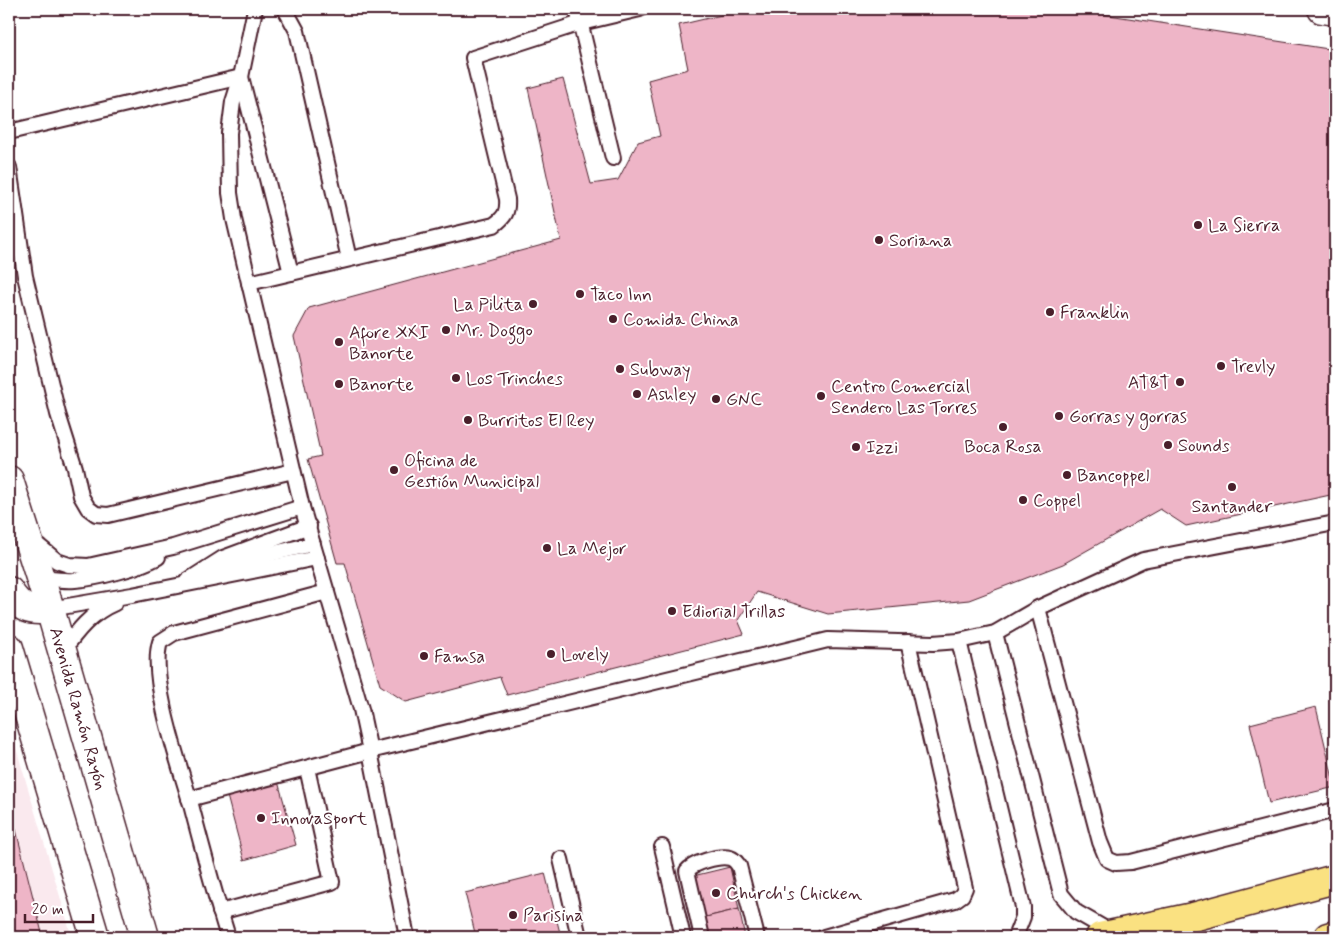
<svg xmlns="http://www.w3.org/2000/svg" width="1344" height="946" font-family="Mynerve,sans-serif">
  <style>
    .built { fill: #fae9ee }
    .building { fill: #eeb5c7; stroke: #4a1f2b }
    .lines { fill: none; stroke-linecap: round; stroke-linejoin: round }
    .lane-casing { stroke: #4a1f2b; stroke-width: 18 }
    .secondary-casing { stroke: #4a1f2b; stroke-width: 31 }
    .primary-casing { stroke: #4a1f2b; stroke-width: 31 }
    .highway-casing { stroke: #4a1f2b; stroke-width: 31 }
    .lane { stroke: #fff; stroke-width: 14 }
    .secondary { stroke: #fff; stroke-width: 28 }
    .primary { stroke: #fae181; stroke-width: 28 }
    .highway { stroke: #fae181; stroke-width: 28 }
    .poi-dot { fill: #4a1f2b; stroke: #fff; stroke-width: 2 }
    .labels { text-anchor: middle; stroke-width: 4; stroke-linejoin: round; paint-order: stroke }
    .poi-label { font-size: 18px; fill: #4a1f2b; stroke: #fff; text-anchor: start }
    .street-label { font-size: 18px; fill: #4a1f2b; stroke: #fff }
  </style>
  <rect width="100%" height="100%" fill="#fff"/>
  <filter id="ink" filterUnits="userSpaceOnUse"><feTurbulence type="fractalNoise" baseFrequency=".02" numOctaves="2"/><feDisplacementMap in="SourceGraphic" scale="10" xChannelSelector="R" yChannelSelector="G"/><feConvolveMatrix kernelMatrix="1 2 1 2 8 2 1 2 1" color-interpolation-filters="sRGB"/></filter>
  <g filter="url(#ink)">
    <!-- built -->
    <polygon class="built" points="9,724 72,937 9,937"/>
    <!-- building -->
    <g class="building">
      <polygon points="747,9 1070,9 1335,50 1335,494 1186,526 1160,509 1063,564 969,600 828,614 757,592 738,620 744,634 507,695 500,677 406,702 380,685 345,563 337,563 308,459 321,456 294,336 309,308 561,240 528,88 563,79 591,184 618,180 638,142 660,136 648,80 688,69 679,25"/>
      <polygon points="1316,707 1335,787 1269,803 1250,724"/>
      <polygon points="277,778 296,845 244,860 226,792"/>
      <polygon points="9,802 43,937 9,937"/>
      <polygon points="730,867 739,909 702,918 693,876"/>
      <polygon points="545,873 561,937 476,937 465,893"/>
      <polygon points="739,909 745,937 706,937 702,918"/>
    </g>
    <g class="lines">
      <defs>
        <g id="lane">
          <polyline points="255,9 241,77 233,102 229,133 230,193 234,219 302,507 361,709 370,751 828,640 933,643 959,641 995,633 1038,608 1143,560 1335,523"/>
          <polyline points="285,9 297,31 349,259"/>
          <polyline points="577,9 613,158"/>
          <polyline points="9,132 241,77 291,273"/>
          <polyline points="9,167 25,276 58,414 75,468 81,496 88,508 96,514 108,515 293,471"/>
          <path d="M 249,283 L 494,225 C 505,217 508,212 507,199 L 473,58 L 581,23 L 640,9"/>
          <polyline points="34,542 57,561 69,565 88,566 173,547 302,507"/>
          <polyline points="215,571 257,557 313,544"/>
          <path d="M 40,578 C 51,579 63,581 75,580 C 98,578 138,568 158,557"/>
          <polyline points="187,581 223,558 309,526"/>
          <polyline points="1038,608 1100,842 1107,859 1116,863 1131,862 1335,810"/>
          <polyline points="50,609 132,595 317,558"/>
          <polyline points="995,633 1061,894 1076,912 1111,932"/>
          <polyline points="959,641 1023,907 1023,917 1015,937"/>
          <path d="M 62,652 C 77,631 91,613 115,603"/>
          <polyline points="189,799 370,751 407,937"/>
          <polyline points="662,847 683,937"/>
          <polyline points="561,859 579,937"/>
          <polyline points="220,912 332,882 307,768"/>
          <path d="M 228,937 C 214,892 202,847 190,801 C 179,764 149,677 160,642 L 174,633 L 327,592"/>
          <path d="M 702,937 L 687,871 C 693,863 719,855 730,858 C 734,859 736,862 739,866 L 757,937"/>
          <polyline points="824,937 955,900 962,895 965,888 908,642"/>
        </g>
        <g id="secondary">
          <polyline points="1322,9 1335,11"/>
          <path id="s1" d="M 9,480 L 50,609 L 145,937"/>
          <path d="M 9,591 C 20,609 30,612 50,609"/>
          <polyline points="9,648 95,937"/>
        </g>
        <polyline id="primary" points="1100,937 1193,917 1335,879"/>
        <polyline id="highway" points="1328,937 1335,935"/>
      </defs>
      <!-- lane casing -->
      <use href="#lane" class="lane-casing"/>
      <!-- secondary casing -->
      <use href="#secondary" class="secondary-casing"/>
      <!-- primary casing -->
      <use href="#primary" class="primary-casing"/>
      <!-- highway casing -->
      <use href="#highway" class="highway-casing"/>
      <!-- lane -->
      <use href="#lane" class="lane"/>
      <!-- secondary -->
      <use href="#secondary" class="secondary"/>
      <!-- primary -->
      <use href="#primary" class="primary"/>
      <!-- highway -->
      <use href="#highway" class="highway"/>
    </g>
  </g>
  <!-- markers -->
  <g class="poi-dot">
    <circle cx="1198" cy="225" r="5"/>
    <circle cx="879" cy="240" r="5"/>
    <circle cx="580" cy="294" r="5"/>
    <circle cx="533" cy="304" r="5"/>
    <circle cx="1050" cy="312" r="5"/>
    <circle cx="613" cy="319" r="5"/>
    <circle cx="446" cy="330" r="5"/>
    <circle cx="339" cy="342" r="5"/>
    <circle cx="1221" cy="366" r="5"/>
    <circle cx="620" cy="369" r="5"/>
    <circle cx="456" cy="378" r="5"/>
    <circle cx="1180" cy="382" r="5"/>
    <circle cx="339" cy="384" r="5"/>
    <circle cx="637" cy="394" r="5"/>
    <circle cx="821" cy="396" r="5"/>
    <circle cx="716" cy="399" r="5"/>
    <circle cx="1059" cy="416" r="5"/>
    <circle cx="468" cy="420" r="5"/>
    <circle cx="1003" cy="427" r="5"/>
    <circle cx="1168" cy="445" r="5"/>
    <circle cx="856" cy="447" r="5"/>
    <circle cx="394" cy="470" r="5"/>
    <circle cx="1067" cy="475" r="5"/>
    <circle cx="1232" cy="487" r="5"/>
    <circle cx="1023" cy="500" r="5"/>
    <circle cx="547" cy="548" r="5"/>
    <circle cx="672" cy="611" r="5"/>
    <circle cx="551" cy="654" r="5"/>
    <circle cx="424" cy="656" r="5"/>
    <circle cx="261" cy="818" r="5"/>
    <circle cx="716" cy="893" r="5"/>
    <circle cx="513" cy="915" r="5"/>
  </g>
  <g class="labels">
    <!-- poi labels -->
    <g class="poi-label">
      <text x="1208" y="231">La Sierra</text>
      <text x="889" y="246">Soriana</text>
      <text x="590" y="300">Taco Inn</text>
      <text x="523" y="310" text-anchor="end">La Pilita</text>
      <text x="1060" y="318">Franklin</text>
      <text x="623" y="325">Comida China</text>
      <text x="456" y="336">Mr. Doggo</text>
      <text x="349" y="338">Afore XXI<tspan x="349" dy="21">Banorte</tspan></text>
      <text x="1231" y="372">Trevly</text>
      <text x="630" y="375">Subway</text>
      <text x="466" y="384">Los Trinches</text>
      <text x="1170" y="388" text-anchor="end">AT&amp;T</text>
      <text x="349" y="390">Banorte</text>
      <text x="831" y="392">Centro Comercial<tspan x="831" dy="21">Sendero Las Torres</tspan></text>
      <text x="647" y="400">Ashley</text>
      <text x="726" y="405">GNC</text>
      <text x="1069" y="422">Gorras y gorras</text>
      <text x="478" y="426">Burritos El Rey</text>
      <text x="1178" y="451">Sounds</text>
      <text x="1003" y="452" text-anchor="middle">Boca Rosa</text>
      <text x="866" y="453">Izzi</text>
      <text x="404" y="466">Oficina de<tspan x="404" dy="21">Gestión Municipal</tspan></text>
      <text x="1077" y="481">Bancoppel</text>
      <text x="1033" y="506">Coppel</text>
      <text x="1232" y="512" text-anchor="middle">Santander</text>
      <text x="557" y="554">La Mejor</text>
      <text x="682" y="617">Ediorial Trillas</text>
      <text x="561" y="660">Lovely</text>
      <text x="434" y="662">Famsa</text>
      <text x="271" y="824">InnovaSport</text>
      <text x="726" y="899">Church's Chicken</text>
      <text x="523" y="921">Parisina</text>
    </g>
    <!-- street labels -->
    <g class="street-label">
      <text dy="6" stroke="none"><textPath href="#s1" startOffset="239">Avenida Ramón Rayón</textPath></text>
    </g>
  </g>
  <!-- margin -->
  <rect width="1344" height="946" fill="none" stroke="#fff" stroke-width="30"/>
  <rect x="15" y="15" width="1314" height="916" fill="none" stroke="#4a1f2b" stroke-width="2" filter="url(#ink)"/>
  <!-- scale -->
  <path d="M25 914v8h68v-8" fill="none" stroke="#4a1f2b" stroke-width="2.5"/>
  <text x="32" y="914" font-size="15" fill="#4a1f2b" stroke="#ffffff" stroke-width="4" paint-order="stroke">20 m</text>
</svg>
